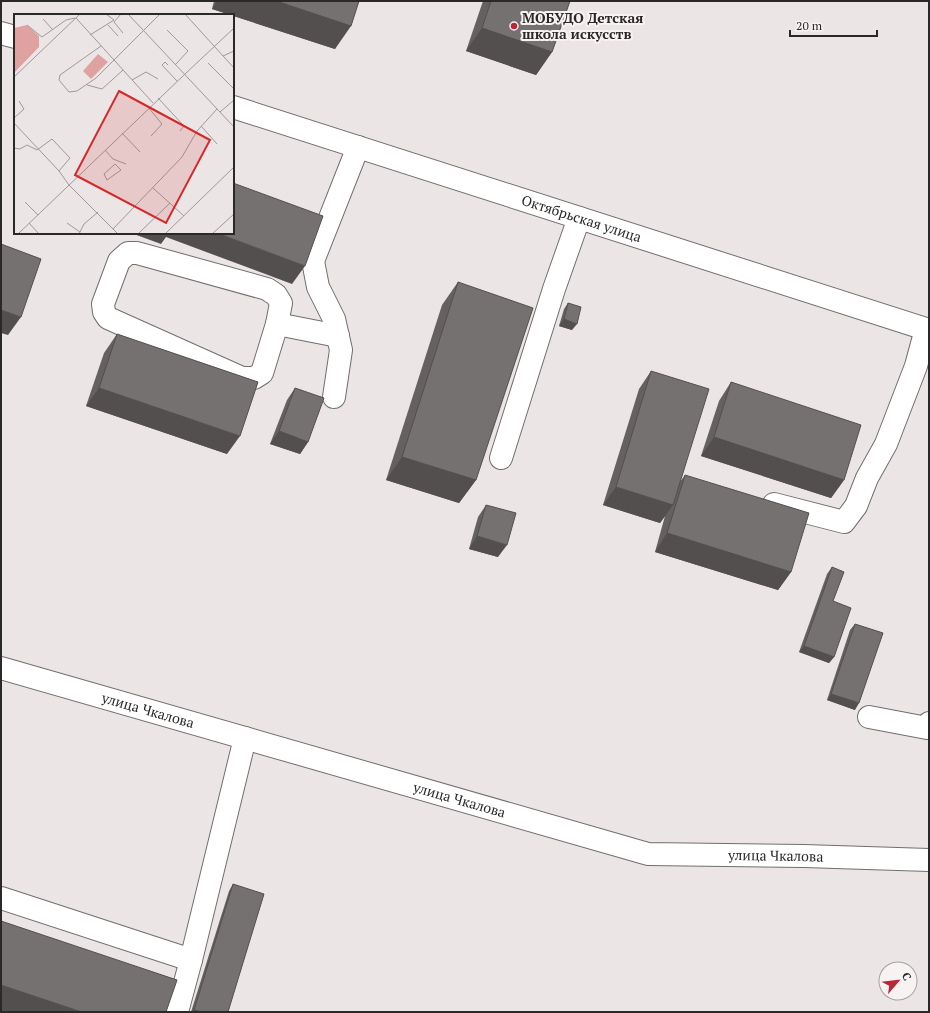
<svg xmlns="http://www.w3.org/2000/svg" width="930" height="1013" font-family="'PT Serif',serif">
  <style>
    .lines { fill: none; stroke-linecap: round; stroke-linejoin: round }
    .minor-casing { stroke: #736e6e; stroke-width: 24 }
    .major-casing { stroke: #736e6e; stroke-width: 24 }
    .minor { stroke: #fff; stroke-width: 22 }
    .major { stroke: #fff; stroke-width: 22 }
    .wall { fill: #656161 }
    .shaded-wall { fill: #534f4f }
    .building { fill: #767171; stroke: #534f4f }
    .poi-dot { fill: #b92836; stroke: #f8f3f3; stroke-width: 1.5 }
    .labels { text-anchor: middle; stroke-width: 4; stroke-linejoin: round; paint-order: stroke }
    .poi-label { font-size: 14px; font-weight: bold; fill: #2b2928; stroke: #f8f3f3; text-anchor: start }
    .street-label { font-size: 14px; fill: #2b2928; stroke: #f8f3f3 }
    .inset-road { fill: none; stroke: #9e9a99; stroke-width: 1 }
    .view { fill: #d62828; fill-opacity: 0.15; stroke: #d62828; stroke-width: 2 }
    .inset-edge { fill: none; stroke: #2b2928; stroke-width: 2 }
  </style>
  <rect width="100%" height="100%" fill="#ebe6e5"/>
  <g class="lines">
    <defs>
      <g id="minor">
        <polygon points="128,253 137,253 267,289 276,295 281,303 277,324 262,373 254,378 242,378 108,318 104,312 103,304 119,261"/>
        <polyline points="277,324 338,336"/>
        <polyline points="334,397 341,350 334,319 318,287 313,261 358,147"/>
        <polyline points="501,458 554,289 579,218"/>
        <polyline points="774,504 844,522 856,506 867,478 886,444 916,366 926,329"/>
        <path id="s1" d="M 1,668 L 648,854 L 804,856 L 929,860"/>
        <polyline points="869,717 927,728 929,723"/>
        <polyline points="1,898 191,960"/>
        <polyline points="177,1012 191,960 245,738"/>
      </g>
      <g id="major">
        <polyline points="1,33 15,37"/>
        <path id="s2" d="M 233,107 L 929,330"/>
      </g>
    </defs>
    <!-- minor casing -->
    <use href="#minor" class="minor-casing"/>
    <!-- major casing -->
    <use href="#major" class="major-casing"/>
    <!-- minor -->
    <use href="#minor" class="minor"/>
    <!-- major -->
    <use href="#major" class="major"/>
  </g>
  <!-- wall -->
  <g class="wall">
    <polygon points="214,1 359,1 335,49 212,9"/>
    <polygon points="483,1 570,1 552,52 536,75 466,51"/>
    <polygon points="458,282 476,480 459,503 386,480 442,305"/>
    <polygon points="568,303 572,330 559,326 564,309"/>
    <polygon points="117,334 227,454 86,406 104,353"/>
    <polygon points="651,371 680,482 685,475 791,572 778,590 655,552 665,516 660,523 603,505 639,389"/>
    <polygon points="731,382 844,480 831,498 701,456 719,401"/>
    <polygon points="295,388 308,442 300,454 270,444 287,400"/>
    <polygon points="486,505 498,557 469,549 478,517"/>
    <polygon points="832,567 833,601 834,657 829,663 799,652 827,574"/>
    <polygon points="855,624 855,710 827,700 850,630"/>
    <polygon points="233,884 228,1012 191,1012 229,891"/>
  </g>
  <!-- shaded-wall -->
  <g class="shaded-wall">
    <polygon points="217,1 276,1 351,26 335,49 212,9"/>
    <polygon points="482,28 552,52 536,75 466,51"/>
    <polygon points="131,233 217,233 305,266 292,284 166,237 161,244"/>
    <polygon points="1,310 21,317 8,335 1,333"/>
    <polygon points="564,319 577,324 572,330 559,326"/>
    <polygon points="99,388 240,436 227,454 86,406"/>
    <polygon points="279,431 308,442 300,454 270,444"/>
    <polygon points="714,437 844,480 831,498 701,456"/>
    <polygon points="402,457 476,480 459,503 386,480"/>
    <polygon points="616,487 673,505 660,523 603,505"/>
    <polygon points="667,533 791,572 778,590 655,552"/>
    <polygon points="477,536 507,545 498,557 469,549"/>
    <polygon points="804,646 834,657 829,663 799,652"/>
    <polygon points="831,694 859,703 855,710 827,700"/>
    <polygon points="1,985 82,1012 1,1012"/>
    <polygon points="194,1010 202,1012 193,1012"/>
  </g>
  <!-- building -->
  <g class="building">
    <polygon points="276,1 359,1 351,26"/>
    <polygon points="491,1 570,1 552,52 482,28"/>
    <polygon points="233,183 323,216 305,266 217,233 233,233"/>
    <polygon points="1,244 41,259 21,317 1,310"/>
    <polygon points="458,282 533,308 476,480 402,457"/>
    <polygon points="568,303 581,307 577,324 564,319"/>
    <polygon points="117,334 258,382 240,436 99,388"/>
    <polygon points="651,371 709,389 673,505 616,487"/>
    <polygon points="731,382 861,425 844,480 714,437"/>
    <polygon points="295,388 324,398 308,442 279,431"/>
    <polygon points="685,475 809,513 791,572 667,533"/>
    <polygon points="486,505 516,513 507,545 477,536"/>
    <polygon points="832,567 844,572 833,601 851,608 834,657 804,646"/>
    <polygon points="855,624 883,633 859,703 831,694"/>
    <polygon points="233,884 264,894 228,1012 202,1012 194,1010"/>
    <polygon points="1,921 177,980 166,1012 82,1012 1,985"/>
  </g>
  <!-- markers -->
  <circle class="poi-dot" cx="514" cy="26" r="4"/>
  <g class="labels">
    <!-- poi labels -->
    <g class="poi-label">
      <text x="522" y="23">МОБУДО Детская<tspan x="522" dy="16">школа искусcтв</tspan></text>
    </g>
    <!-- street labels -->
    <g class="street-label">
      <text dy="5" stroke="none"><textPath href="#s2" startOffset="366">Октябрьская улица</textPath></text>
      <text dy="5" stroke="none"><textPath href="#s1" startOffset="153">улица Чкалова</textPath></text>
      <text dy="5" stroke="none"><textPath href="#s1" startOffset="477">улица Чкалова</textPath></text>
      <text dy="5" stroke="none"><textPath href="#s1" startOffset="801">улица Чкалова</textPath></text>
    </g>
  </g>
  <!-- overview -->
  <g transform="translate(14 14)">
    <rect width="220" height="220" fill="#ebe6e5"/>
    <path d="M 13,11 L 25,22 L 25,33 L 0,59 L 0,14 ZM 84,40 L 94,48 L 77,65 L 69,57 Z" fill="#e0a2a0"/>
    <path class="inset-road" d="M 107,0 L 100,8 L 109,19M 114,0 L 220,113M 171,0 L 220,54M 62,4 L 139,89M 29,5 L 39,16M 13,11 L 28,23 L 52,6 L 61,4M 94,11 L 104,22M 153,16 L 174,37 L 161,51M 76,21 L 100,6 L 92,0M 87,32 L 46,61 L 45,66 L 55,78 L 63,77 L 82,64 L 146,0M 209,42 L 220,37M 194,49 L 220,75M 154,51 L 151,48 L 148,51 L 163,67M 171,60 L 220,14M 0,63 L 66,0M 118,66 L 132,58 L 144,65M 73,71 L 88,75 L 109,56M 144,84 L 170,112 L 166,117M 134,93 L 148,110 L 137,122M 206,98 L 220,86M 0,104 L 10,95 L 5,87M 0,109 L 45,157 L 55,171 L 104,220M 187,112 L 203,130M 108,119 L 126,138M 0,134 L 6,135 L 13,131 L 23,136 L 38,125 L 56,144 L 45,157M 91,136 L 99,145 L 112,150M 101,150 L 107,156 L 93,166 L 90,160 ZM 139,174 L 170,202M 11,188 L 24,201M 15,209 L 25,220M 53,209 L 66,218M 99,215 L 168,143 L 183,117 L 203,95M 4,220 L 171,60M 65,220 L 70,210 L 84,198M 124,220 L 156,189M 151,220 L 220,153M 198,220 L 220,200"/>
    <path class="view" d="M 105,77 L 196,126 L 152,209 L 61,161 Z"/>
    <rect width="220" height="220" class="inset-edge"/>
  </g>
  <!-- border -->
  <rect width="930" height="1013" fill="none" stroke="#2b2928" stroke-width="4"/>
  <!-- north arrow -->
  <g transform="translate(898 981) rotate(62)"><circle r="19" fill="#f8f3f3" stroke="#a6a2a2"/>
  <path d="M0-3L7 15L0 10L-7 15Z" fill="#b92836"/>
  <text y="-6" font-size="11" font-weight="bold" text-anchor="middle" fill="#2b2928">С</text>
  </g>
  <!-- scale -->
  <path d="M790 30v6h87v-6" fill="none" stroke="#2b2928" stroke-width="2"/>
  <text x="796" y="30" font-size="12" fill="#2b2928" stroke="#f8f3f3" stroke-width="3" paint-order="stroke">20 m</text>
</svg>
